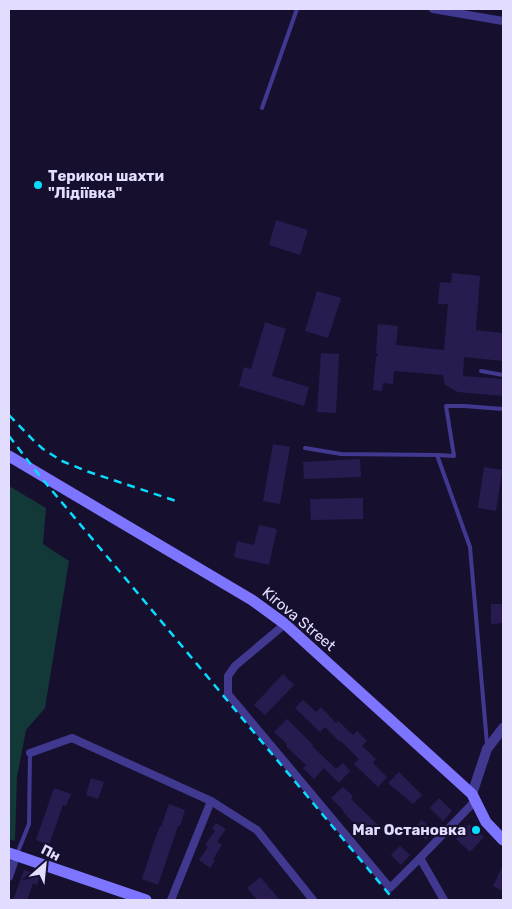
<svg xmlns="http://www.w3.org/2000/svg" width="512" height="909" font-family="Rubik,sans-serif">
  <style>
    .green { fill: #133838 }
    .building { fill: #281b50 }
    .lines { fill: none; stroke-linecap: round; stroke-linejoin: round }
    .service { stroke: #40398f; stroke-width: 4 }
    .minor { stroke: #40398f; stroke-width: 8 }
    .tertiary { stroke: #40398f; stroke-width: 10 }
    .secondary { stroke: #7d74ff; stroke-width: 11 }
    .rail { stroke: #09dcff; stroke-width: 2.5; stroke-dasharray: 8 6; stroke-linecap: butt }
    .poi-dot { fill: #09dcff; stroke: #16102e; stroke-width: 2 }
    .labels { text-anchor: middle; stroke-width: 4.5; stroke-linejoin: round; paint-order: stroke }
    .poi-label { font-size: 15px; font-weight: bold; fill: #e2ddff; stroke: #16102e; text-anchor: start }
    .street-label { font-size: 15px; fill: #e2ddff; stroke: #16102e }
  </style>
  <rect width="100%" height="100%" fill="#16102e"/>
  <!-- green -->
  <polygon class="green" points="9,486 46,508 43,544 69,561 45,708 26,730 17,777 15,841 9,839"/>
  <!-- building -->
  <g class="building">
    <polygon points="276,220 308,230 300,255 269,245"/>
    <polygon points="452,273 480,276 476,330 503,333 503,361 464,357 463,376 503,379 503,396 458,392 445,385 443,375 394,371 393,384 383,383 382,391 373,390 376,356 378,356 378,354 376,353 378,324 398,326 396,345 444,350 448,304 438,304 440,282 451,283"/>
    <polygon points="317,291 341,298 328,338 305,331"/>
    <polygon points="265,322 286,329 272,376 309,387 304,406 239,386 244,367 251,369"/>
    <polygon points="321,353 339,354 336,413 317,412"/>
    <polygon points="273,444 290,447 280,504 263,501"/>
    <polygon points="360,459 361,477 304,479 303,462"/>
    <polygon points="484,467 502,470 496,511 478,508"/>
    <polygon points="363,498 363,519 311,520 310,499"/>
    <polygon points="259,525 277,529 269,565 234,557 237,541 254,545"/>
    <polygon points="491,604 503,604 503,623 491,624"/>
    <polygon points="283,674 294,685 265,715 254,705"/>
    <polygon points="303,700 316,712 321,707 336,723 338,721 353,735 357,731 367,741 362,746 376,759 373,763 387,777 378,787 354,764 359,759 341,741 340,742 325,727 320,732 295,708"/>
    <polygon points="287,719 313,745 312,746 336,769 343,763 350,771 339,783 324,768 314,779 303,768 306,765 286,746 287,744 274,732"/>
    <polygon points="399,772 422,795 413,804 388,783"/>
    <polygon points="91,778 104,782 98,799 86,795"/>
    <polygon points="343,787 353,796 351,799 379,826 368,837 343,812 344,811 331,798"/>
    <polygon points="54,788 71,794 66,806 63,805 49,845 36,840"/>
    <polygon points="439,798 452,811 443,821 430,808"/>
    <polygon points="169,804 185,810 180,826 178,826 158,885 142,879 153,845 160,826 161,827"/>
    <polygon points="422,820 434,831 426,840 414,828"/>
    <polygon points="216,823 226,829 217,842 222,845 213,859 215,860 210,868 199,860 208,847 205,845 215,831 212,829"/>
    <polygon points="469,824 484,837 470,852 456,839"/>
    <polygon points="400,846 410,855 401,865 391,855"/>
    <polygon points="503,865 503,891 493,886"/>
    <polygon points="24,870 40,875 37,885 33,883 27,900 13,900"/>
    <polygon points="260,877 280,900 257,900 247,888"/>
  </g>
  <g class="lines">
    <!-- service -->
    <g class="service">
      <polyline points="262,108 297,9"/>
      <polyline points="481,371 503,375"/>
      <polyline points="305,448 341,454 437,455 470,547 487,744"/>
      <polyline points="437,455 454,456 446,406 464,406 503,409"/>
      <polyline points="17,854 29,824 30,753"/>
    </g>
    <!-- minor -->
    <g class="minor">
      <polyline points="433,9 503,21"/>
      <polyline points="285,624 235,666 228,676 228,694 390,888 420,858"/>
      <polyline points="30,753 72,738 211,801 257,830 313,900"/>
      <polyline points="9,877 16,856"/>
      <polyline points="171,900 211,801"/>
      <polyline points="444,900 420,858 476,800"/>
    </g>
    <!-- tertiary -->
    <polyline class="tertiary" points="472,794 487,749 503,728"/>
    <!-- secondary -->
    <g class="secondary">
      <polyline points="9,456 252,600 285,624 472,794 486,822 503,840"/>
      <polyline points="9,853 146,900"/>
    </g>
    <!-- rail -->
    <g class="rail">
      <polyline points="9,415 34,441 43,449 62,461 89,472 179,502"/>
      <polyline points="9,436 39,475 394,900"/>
    </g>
  </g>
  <!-- markers -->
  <g class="poi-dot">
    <circle cx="38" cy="185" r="5"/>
    <circle cx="476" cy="830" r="5"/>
  </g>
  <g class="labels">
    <!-- poi labels -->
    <g class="poi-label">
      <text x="48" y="181">Терикон шахти<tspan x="48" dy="17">"Лідіївка"</tspan></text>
      <text x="466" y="835" text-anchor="end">Маг Остановка</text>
    </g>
    <!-- street labels -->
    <g class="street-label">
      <text transform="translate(299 619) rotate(40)" y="5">Kirova Street</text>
    </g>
  </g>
  <!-- border -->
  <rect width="512" height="909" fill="none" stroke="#e2ddff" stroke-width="20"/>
  <!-- north arrow -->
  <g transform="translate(45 864) rotate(27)" stroke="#16102e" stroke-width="4" paint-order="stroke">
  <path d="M0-4L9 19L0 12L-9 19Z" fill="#e2ddff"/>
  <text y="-8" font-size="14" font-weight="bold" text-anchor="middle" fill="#e2ddff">Пн</text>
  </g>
</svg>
